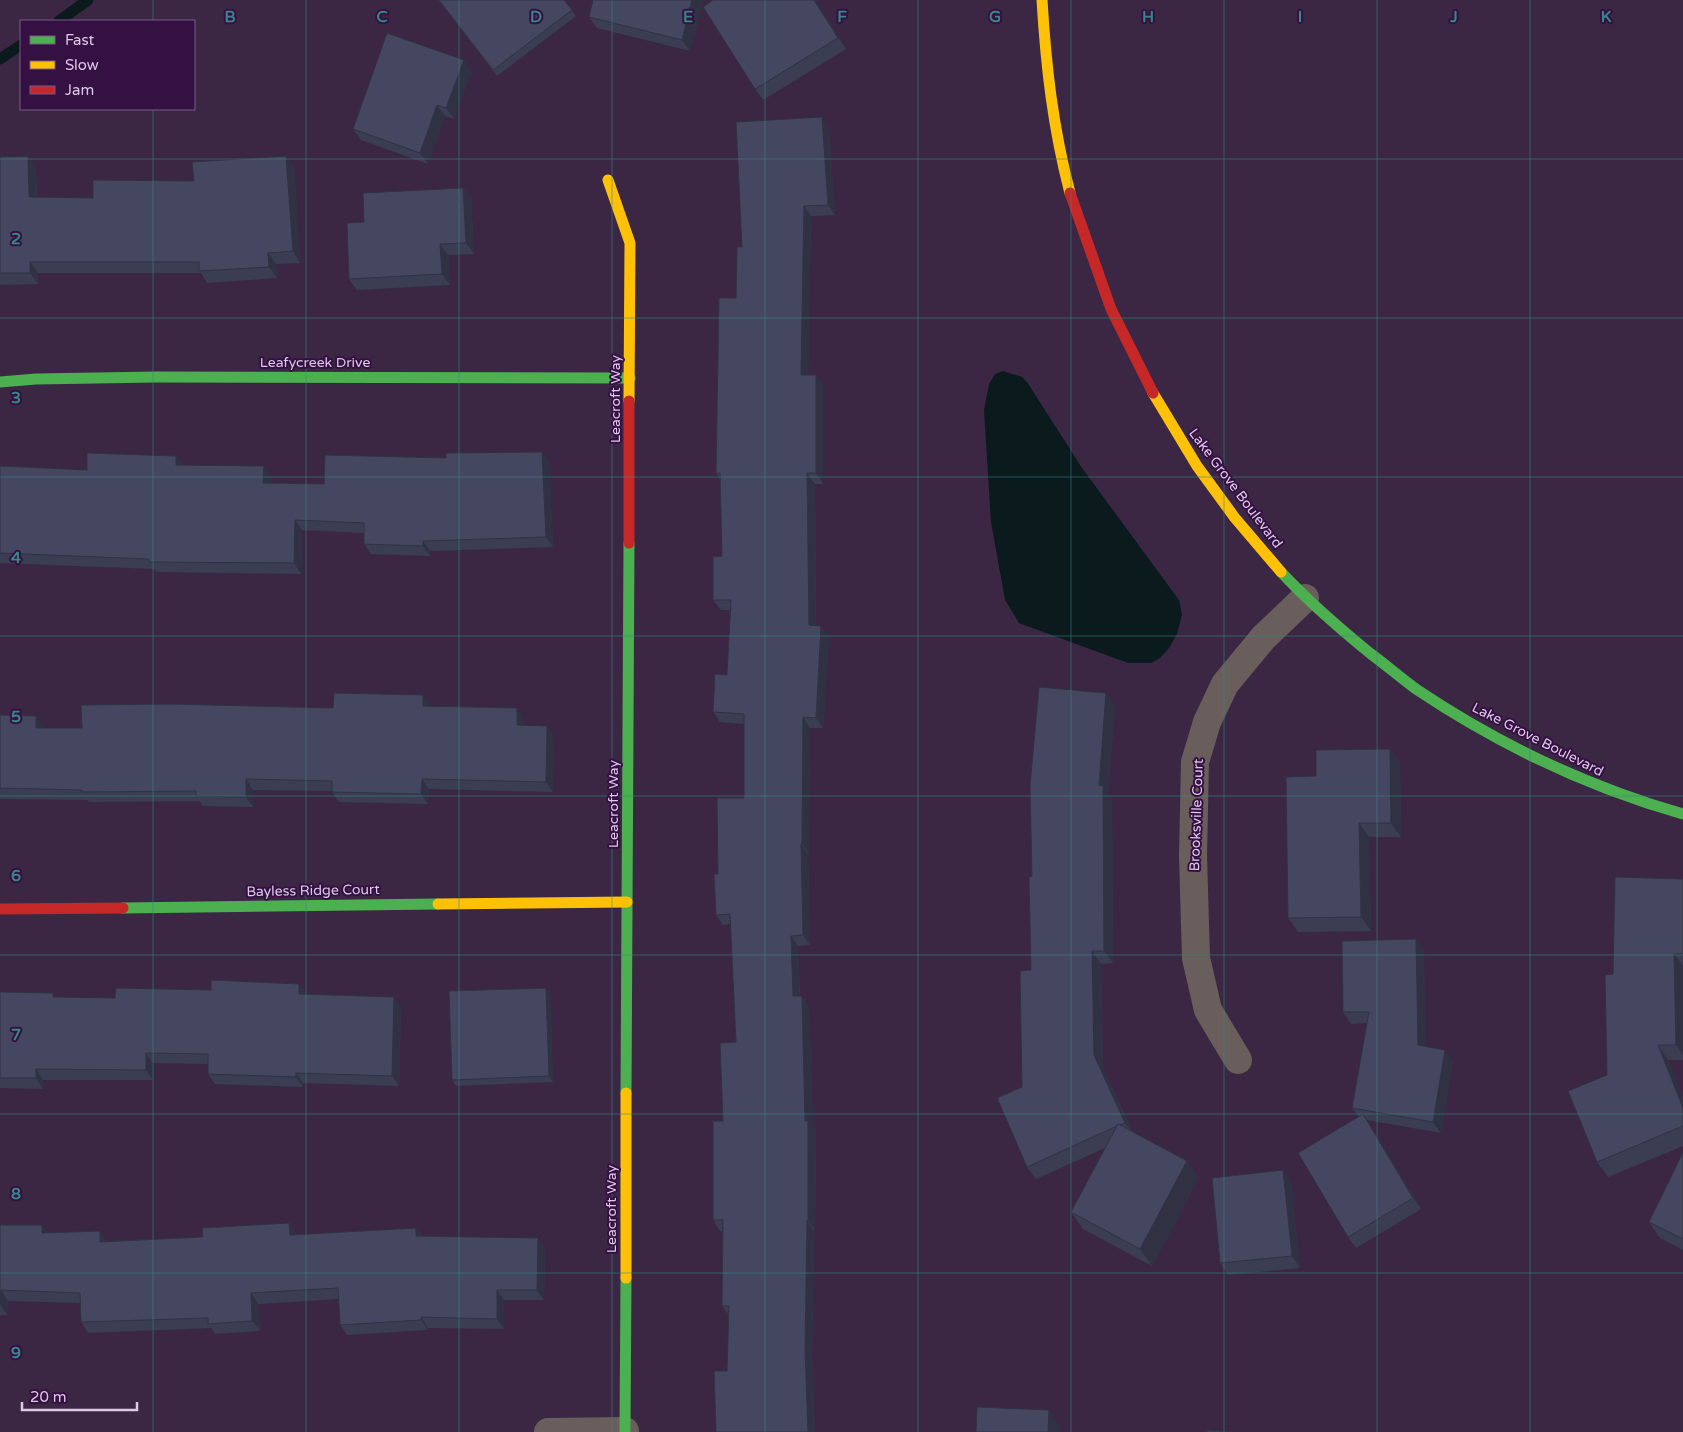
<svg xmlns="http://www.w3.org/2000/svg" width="1683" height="1432" font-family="'Varela Round',sans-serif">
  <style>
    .water { fill: #0b1a1d }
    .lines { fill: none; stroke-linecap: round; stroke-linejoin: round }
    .stream { stroke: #0b1a1d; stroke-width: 11 }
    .street { stroke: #695e5c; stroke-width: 28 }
    .fast { stroke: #4caf50; stroke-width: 11 }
    .slow { stroke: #ffc107; stroke-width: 11 }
    .jam { stroke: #c62828; stroke-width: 11 }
    .wall { fill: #3b3d53 }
    .shaded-wall { fill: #303244 }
    .building { fill: #454761; stroke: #303244 }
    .grid { fill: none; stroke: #388686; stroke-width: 1; stroke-opacity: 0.55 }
    .labels { text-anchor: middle; stroke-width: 4; stroke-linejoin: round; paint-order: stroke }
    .street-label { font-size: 14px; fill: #ddc8e7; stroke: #351143 }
    .grid-label { font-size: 16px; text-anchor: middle; font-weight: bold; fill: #388686; stroke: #351143; stroke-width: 4; stroke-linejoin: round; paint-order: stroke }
  </style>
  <rect width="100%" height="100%" fill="#3b2743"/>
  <!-- water -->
  <polygon class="water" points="1003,371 1022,377 1027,382 1082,468 1179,600 1182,615 1177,634 1169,648 1160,658 1151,663 1128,663 1019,623 1005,600 991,522 984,410 989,384 995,374"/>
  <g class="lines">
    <!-- stream -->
    <g class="stream">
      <polyline points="59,21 88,0"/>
      <polyline points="0,59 21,45"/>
    </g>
    <!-- street -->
    <g class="street">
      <polyline points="1238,1060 1208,1010 1196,958 1193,855 1195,762 1207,722 1225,684 1264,637 1305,598"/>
      <polyline points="548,1432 625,1431"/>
    </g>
    <!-- fast -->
    <g class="fast">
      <polyline points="0,382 36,379 156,377 630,378"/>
      <path d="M 1281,572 C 1309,602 1339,628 1371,654 C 1386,665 1401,678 1416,689 C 1498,744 1588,787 1683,814"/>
      <polyline points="123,908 438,904"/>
      <polyline points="626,1093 629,543"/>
      <polyline points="625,1432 626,1278"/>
    </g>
    <!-- slow -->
    <g class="slow">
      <path d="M 1042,0 C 1046,67 1053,128 1070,193"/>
      <polyline points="608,180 630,243 629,401"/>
      <polyline points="1153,393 1197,466 1235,518 1281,572"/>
      <polyline points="438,904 627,902"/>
      <polyline points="626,1278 626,1093"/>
    </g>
    <!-- jam -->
    <g class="jam">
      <polyline points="1070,193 1111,309 1153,393"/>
      <polyline points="629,543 629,401"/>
      <polyline points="0,909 123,908"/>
    </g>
  </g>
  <!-- wall -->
  <g class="wall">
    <polygon points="438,0 564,0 576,16 497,76"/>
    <polygon points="703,0 690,51 597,28 589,17"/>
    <polygon points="713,0 815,0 846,49 763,100 755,89"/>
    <polygon points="471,72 454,119 445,116 428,164 361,140 353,129"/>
    <polygon points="829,127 835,215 811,216 808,375 816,375 823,385 823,484 815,484 816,626 829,636 823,728 810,728 809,854 808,854 810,945 798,946 800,996 809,1006 813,1127 816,1132 815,1231 814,1231 812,1360 815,1432 716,1432 727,1371 729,1315 722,1306 723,1231 720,1231 713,1220 723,1121 736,1042 731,924 723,925 716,915 718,874 744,798 744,724 720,722 713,712 727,675 730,610 721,610 713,600 722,556 720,479 716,473 742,247"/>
    <polygon points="0,157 36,168 37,197 93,198 194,181 294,167 300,263 276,264 277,278 207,283 201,273 38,273 38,284 0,285"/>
    <polygon points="463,188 471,199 474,254 448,255 450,285 357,290 349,279 364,222"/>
    <polygon points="542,452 549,462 553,547 430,551 430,556 371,554 364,544 364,533 302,530 301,574 156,572 154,569 0,563 0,466 87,470 176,456 183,465 271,476 271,483 324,484 446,458"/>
    <polygon points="423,695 431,706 524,718 524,725 554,736 553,792 429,789 428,804 339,802 332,792 332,791 253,790 253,807 203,806 199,801 89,802 88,800 0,799 0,715 43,726 43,728 82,728 333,708"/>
    <polygon points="1115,706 1108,793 1112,798 1113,963 1101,964 1103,1068 1132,1131 1187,1161 1198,1178 1152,1266 1083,1229 1071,1212 1105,1148 1036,1179 1027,1167 1022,1087 1031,970 1032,876"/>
    <polygon points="1390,749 1400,763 1401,837 1369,837 1371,931 1298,932 1288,918 1316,776"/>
    <polygon points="1683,879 1683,1060 1668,1060 1683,1097 1683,1146 1608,1177 1597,1162 1607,1075 1613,974"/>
    <polygon points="1424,951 1425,1047 1453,1061 1441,1133 1367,1120 1421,1209 1356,1248 1348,1237 1359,1117 1352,1108 1367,1023 1351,1024 1343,1012"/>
    <polygon points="299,984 306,994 401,1007 399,1086 303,1083 303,1087 215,1084 208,1074 208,1064 153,1063 153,1080 43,1080 43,1089 0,1088 0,992 57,997 115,998"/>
    <polygon points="550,994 553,1082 456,1086 452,1080"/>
    <polygon points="1683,1152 1683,1250 1660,1238 1649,1222"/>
    <polygon points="1291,1181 1300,1268 1228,1275 1220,1263"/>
    <polygon points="289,1223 296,1233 296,1235 416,1228 422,1236 545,1248 544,1300 504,1300 504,1329 428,1328 428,1330 347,1335 340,1325 339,1299 258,1304 260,1331 215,1334 211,1328 88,1333 81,1322 80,1303 8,1301 7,1315 0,1315 0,1225 48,1233 107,1241 203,1237"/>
  </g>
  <!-- shaded-wall -->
  <g class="shaded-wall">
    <polygon points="692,0 703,0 690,51 682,40"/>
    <polygon points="814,0 815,0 846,49 838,38"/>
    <polygon points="464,60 471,72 454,119 446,108"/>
    <polygon points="437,105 445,116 428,164 420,153"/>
    <polygon points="822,117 829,127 835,215 828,205"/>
    <polygon points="28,156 36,168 37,208 29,197"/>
    <polygon points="286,156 294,167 300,263 293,251"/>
    <polygon points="463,188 471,199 474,254 466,243"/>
    <polygon points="804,206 811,216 808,385 801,375"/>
    <polygon points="440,244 448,255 450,285 442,274"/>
    <polygon points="268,253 276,264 277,278 269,267"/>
    <polygon points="30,262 38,273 38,284 30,273"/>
    <polygon points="816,375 823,385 823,484 816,473"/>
    <polygon points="542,452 549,462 553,547 546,537"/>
    <polygon points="176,456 184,466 176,465"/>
    <polygon points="264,466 271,476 271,493 263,483"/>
    <polygon points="807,473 815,484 816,636 809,625"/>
    <polygon points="295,520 302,530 301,574 294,563"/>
    <polygon points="423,541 430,551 430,556 423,546"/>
    <polygon points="821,626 829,636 823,728 816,718"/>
    <polygon points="1106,693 1115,706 1108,793 1112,798 1113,963 1104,951 1099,786"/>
    <polygon points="423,695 431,705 430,716 423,706"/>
    <polygon points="517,708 524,718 524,735 517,725"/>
    <polygon points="36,716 43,726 43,738 36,728"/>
    <polygon points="803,717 810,728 809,854 802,844"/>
    <polygon points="547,726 554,736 553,792 546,782"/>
    <polygon points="1390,749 1400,763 1401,837 1391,823"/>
    <polygon points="246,779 253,790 253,807 246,797"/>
    <polygon points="422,779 429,789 428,804 421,794"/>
    <polygon points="1359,823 1369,837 1371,931 1361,917"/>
    <polygon points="801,844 808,854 810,945 803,935"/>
    <polygon points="791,936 798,946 800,1007 793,996"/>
    <polygon points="1416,939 1424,951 1426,1056 1418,1045"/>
    <polygon points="1092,951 1101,964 1103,1068 1133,1135 1125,1123 1094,1055"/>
    <polygon points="1674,954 1683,966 1683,1055 1676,1045"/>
    <polygon points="299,984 306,994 306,1004 299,994"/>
    <polygon points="546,988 550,994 553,1082 549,1076"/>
    <polygon points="802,996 809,1006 813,1127 816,1132 815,1231 808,1220"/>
    <polygon points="394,997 401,1007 399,1086 392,1076"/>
    <polygon points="1658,1045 1668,1060 1683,1097 1683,1108"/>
    <polygon points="1445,1050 1453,1061 1441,1133 1433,1122"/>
    <polygon points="146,1053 153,1063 153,1080 146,1070"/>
    <polygon points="36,1069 43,1080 43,1089 36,1078"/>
    <polygon points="296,1073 303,1083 303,1087 296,1077"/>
    <polygon points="1363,1114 1371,1126 1421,1209 1413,1198"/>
    <polygon points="1187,1161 1198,1178 1152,1266 1140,1249"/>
    <polygon points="1283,1170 1291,1181 1300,1268 1292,1256"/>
    <polygon points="807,1220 814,1231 812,1360 815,1432 808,1432 805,1349"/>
    <polygon points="289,1223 296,1233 297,1246 290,1235"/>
    <polygon points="42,1225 50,1236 42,1233"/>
    <polygon points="416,1228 423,1239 416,1236"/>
    <polygon points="100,1231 107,1241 100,1242"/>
    <polygon points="538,1238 545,1248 544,1300 537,1290"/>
    <polygon points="1,1290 8,1301 7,1315 0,1304"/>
    <polygon points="497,1290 504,1300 504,1329 497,1319"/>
    <polygon points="251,1293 258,1304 260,1331 252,1321"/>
    <polygon points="421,1317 428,1328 428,1330 421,1320"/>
    <polygon points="1049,1410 1060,1427 1060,1432 1048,1432"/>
  </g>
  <!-- building -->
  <g class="building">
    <polygon points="439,0 564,0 572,10 493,70"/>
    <polygon points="593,0 692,0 682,40 589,17"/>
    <polygon points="713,0 814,0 838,38 755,89 703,7"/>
    <polygon points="387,33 464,60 446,108 437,105 420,153 353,129"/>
    <polygon points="822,117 828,205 804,206 801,375 816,375 816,473 807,473 809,625 821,626 816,718 803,717 802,844 801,844 803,935 791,936 793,996 802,996 805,1121 808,1121 808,1220 807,1220 805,1349 808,1432 716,1432 714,1371 727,1371 729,1306 722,1306 723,1220 713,1220 713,1121 723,1121 720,1043 736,1042 730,914 716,915 714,874 718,874 717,798 744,798 744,714 713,712 715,674 727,675 731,600 713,600 713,557 722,556 720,473 716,473 719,298 736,298 737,247 742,247 736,122"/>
    <polygon points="28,156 29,197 93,198 93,180 194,181 192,162 286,156 293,251 268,253 269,267 199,271 199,262 30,262 30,273 0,273 0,157"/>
    <polygon points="463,188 466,243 440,244 442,274 349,279 347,223 364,222 363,193"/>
    <polygon points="542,452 546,537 423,541 423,546 364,544 364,523 295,520 294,563 149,562 149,559 0,553 0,466 87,470 87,453 176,456 176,465 264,466 263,483 324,484 325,455 446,458 446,453"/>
    <polygon points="1039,687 1106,693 1099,786 1103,785 1104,951 1092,951 1094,1055 1125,1123 1120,1125 1118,1124 1117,1126 1027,1167 997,1098 1022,1087 1020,971 1031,970 1029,877 1032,876 1030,786"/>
    <polygon points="334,693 423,695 423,706 517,708 517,725 547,726 546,782 422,779 421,794 332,792 332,781 246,779 246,797 196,796 196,791 82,792 82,790 0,788 0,715 36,716 36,728 82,728 81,705 170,704 333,708"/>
    <polygon points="1390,749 1391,823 1359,823 1361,917 1288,918 1286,777 1316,776 1316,750"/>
    <polygon points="1615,877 1683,879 1683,954 1674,954 1676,1045 1658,1045 1683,1108 1683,1126 1597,1162 1568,1091 1607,1075 1605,975 1613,974"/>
    <polygon points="1416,939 1418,1045 1445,1050 1433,1122 1352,1108 1369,1012 1343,1012 1342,941"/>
    <polygon points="211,980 299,984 299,994 394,997 392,1076 296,1073 296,1077 208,1074 208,1054 146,1053 146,1070 36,1069 36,1078 0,1078 0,992 53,993 53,997 115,998 116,988 211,990"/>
    <polygon points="546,988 549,1076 452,1080 449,991"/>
    <polygon points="1363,1114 1413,1198 1348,1237 1298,1153"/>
    <polygon points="1118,1124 1187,1161 1140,1249 1071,1212"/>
    <polygon points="1683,1152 1683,1239 1649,1222"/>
    <polygon points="1283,1170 1292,1256 1220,1263 1212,1178"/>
    <polygon points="289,1223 290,1235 416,1228 416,1236 538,1238 537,1290 497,1290 497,1319 421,1317 421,1320 340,1325 338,1288 251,1293 252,1321 208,1324 208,1318 81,1322 80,1293 1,1290 0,1304 0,1225 42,1225 42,1233 100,1231 100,1242 203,1237 202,1228"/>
    <polygon points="977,1407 1049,1410 1048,1432 976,1432"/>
    <polygon points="1207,1430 1234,1432 1207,1432"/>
  </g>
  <!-- grid -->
  <path class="grid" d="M 153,0 L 153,21M 306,0 L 306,1432M 459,0 L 459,1432M 612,0 L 612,1432M 765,0 L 765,1432M 918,0 L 918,1432M 1071,0 L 1071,1432M 1224,0 L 1224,1432M 1377,0 L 1377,1432M 1530,0 L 1530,1432M 153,109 L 153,1432M 0,159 L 1683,159M 0,318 L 1683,318M 0,477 L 1683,477M 0,636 L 1683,636M 0,796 L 1683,796M 0,955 L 1683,955M 0,1114 L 1683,1114M 0,1273 L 1683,1273"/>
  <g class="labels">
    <!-- street labels -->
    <g class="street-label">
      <text x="315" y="367">Leafycreek Drive</text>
      <text transform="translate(615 399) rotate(-90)" y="5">Leacroft Way</text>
      <text transform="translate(1236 488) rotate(53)" y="5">Lake Grove Boulevard</text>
      <text transform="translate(1538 739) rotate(27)" y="5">Lake Grove Boulevard</text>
      <text transform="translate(613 804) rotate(-90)" y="5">Leacroft Way</text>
      <text transform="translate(1196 815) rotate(-88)" y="5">Brooksville Court</text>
      <text transform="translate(313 890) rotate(-1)" y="5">Bayless Ridge Court</text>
      <text transform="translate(611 1209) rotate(-90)" y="5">Leacroft Way</text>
    </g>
  </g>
  <g class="grid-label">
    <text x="230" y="22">B</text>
    <text x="382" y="22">C</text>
    <text x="536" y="22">D</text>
    <text x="688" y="22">E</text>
    <text x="842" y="22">F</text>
    <text x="995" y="22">G</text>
    <text x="1148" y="22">H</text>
    <text x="1300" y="22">I</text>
    <text x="1454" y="22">J</text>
    <text x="1606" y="22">K</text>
    <text x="16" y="244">2</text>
    <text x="16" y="403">3</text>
    <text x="16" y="563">4</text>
    <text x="16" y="722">5</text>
    <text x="16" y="881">6</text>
    <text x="16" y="1040">7</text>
    <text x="16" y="1199">8</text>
    <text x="16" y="1358">9</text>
  </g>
  <!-- legend -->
  <rect x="20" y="20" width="175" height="90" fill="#351143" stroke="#785a85"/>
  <rect x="30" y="36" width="25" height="8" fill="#4caf50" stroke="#785a85"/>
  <text x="65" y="45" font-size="15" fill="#ddc8e7">Fast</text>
  <rect x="30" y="61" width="25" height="8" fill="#ffc107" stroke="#785a85"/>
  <text x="65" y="70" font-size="15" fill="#ddc8e7">Slow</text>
  <rect x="30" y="86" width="25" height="8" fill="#c62828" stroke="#785a85"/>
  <text x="65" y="95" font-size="15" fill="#ddc8e7">Jam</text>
  <!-- scale -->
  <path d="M22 1402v8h115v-8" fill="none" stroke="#ddc8e7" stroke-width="2.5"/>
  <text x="30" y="1402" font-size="15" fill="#ddc8e7" stroke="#351143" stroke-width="4" paint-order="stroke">20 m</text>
</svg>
